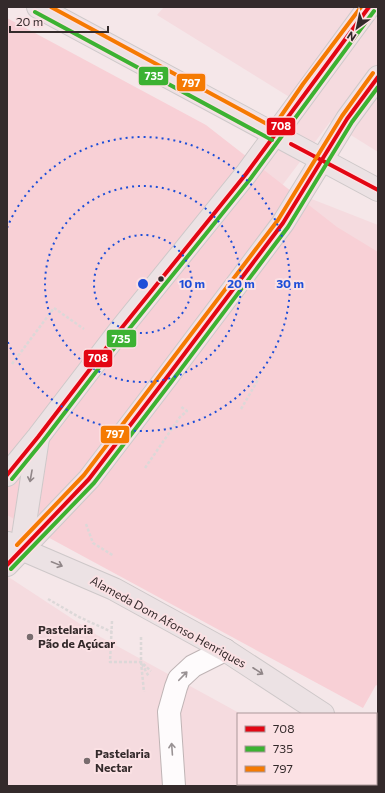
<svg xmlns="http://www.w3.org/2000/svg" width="385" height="793" viewBox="0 0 385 793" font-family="Commissioner,sans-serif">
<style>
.built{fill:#f5dbdf}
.green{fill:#f8d0d6}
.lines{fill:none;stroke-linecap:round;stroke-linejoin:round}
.minor-casing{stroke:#bfb4b5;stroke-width:24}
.major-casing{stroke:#cec8c9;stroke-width:24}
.path{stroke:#dcd8d8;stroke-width:2.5;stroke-dasharray:3 2;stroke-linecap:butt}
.minor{stroke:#fefbfc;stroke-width:22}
.major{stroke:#ece2e4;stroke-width:22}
.bus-1-casing{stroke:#fbe1e4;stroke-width:7}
.bus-2-casing{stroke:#fbe1e4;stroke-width:7}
.bus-3-casing{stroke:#fbe1e4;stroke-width:7}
.bus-1{stroke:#e30613;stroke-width:4}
.bus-2{stroke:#3cb232;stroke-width:4}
.bus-3{stroke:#f57a02;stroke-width:4}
.oneway{stroke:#908688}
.oneway2{stroke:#999294}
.ring{fill:none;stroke:#1d4ed8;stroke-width:2;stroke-dasharray:2 4}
.bus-dot{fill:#342a2b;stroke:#fbe1e4;stroke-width:1.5}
.poi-dot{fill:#786c6e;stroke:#fbe1e4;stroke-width:1.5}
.labels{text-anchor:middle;stroke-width:4;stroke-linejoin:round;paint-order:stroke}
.street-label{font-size:12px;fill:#342a2b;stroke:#fbe1e4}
.poi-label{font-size:12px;font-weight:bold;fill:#342a2b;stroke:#fbe1e4;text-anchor:start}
.centre{fill:#1d4ed8;stroke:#fbe1e4;stroke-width:2}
.ring-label{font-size:12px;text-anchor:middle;font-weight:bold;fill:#1d4ed8;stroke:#fbe1e4;stroke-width:4;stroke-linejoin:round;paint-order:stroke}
.line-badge{stroke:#fbe1e4;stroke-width:1.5}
.badge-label{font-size:11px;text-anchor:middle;font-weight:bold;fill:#fff}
</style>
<rect width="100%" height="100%" fill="#f5e7e9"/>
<g class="built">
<path d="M164,7H378V152L330,122L281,187L378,225V282L7,543V483L299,103L157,15Z"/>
<path d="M7,576L97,635L241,714H238V784H370L373,786H7Z"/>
</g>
<path class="green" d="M7,18L206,125L337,227L378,252V686L376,685L363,708L7,515Z"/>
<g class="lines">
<defs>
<path id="minor" d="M174,786L169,712L176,687L179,679L193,666L225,650"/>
<g id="major">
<path d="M38,7L378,190"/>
<path d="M7,475L38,437L120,330L246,174L369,7"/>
<path d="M8,543L21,549L114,589L225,650L323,714"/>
<path d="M21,549L38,438"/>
<path d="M7,565L89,479L167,377L283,223L347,119L378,77"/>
<path d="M376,743L378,744"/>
</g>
</defs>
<use href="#minor" class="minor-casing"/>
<use href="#major" class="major-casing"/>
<g class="path">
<path d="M12,364L54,308L84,329"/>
<path d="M241,409L259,378"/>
<path d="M145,468L180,417L187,411L180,406"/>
<path d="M86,524L93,543L114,556"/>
<path d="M48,599L79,617L112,632"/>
<path d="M112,621L110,662H141L151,671"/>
<path d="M141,637V662L144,692"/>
<path d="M142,664L149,677"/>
</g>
<use href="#minor" class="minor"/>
<use href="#major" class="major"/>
<defs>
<g id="bus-1">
<path d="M291,144L378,190"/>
<path d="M7,475L38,437L120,330L246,174L369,7"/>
<path d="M7,565L89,479L167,377L283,223L347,119L378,77"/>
</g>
<g id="bus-2">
<path d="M35,12L272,140"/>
<path d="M12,479L43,441L125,334L251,178L374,11"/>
<path d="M11,569L94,483L172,381L288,227L352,122L378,87"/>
</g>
<g id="bus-3">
<path d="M51,7L278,130"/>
<path d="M270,132L303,84L361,7"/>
<path d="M17,545L84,475L278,220L342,116L373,73"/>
</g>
</defs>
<use href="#bus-1" class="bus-1-casing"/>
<use href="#bus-2" class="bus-2-casing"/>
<use href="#bus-3" class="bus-3-casing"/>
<use href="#bus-1" class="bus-1"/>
<use href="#bus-2" class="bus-2"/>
<use href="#bus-3" class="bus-3"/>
</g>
<defs><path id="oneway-shaft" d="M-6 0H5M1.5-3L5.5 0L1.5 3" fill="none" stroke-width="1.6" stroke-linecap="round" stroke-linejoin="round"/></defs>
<g class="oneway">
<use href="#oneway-shaft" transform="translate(31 476) rotate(100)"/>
<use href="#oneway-shaft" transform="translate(57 564) rotate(22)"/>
<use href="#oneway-shaft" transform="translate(258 671) rotate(33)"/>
</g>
<g class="oneway2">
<use href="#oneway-shaft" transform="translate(183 676) rotate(-46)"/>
<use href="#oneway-shaft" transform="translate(172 749) rotate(-94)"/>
</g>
<g class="ring">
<circle cx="143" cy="284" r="49"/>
<circle cx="143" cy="284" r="98"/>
<path d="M7 228A147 147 0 1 1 7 340"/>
</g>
<circle class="bus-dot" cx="161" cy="279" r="3.5"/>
<g class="poi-dot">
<circle cx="30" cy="637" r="4"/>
<circle cx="87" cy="761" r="4"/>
</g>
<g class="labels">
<g class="street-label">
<text transform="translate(168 622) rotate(29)" y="4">Alameda Dom Afonso Henriques</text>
</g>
<g class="poi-label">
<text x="38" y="634">Pastelaria<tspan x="38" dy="14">Pão de Açúcar</tspan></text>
<text x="95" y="758">Pastelaria<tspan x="95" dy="14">Nectar</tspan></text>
</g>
</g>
<circle cx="143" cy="284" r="6" class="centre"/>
<g class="ring-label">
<text x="192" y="288">10 m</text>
<text x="241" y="288">20 m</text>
<text x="290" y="288">30 m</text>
</g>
<g class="line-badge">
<rect x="138" y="66" width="31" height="20" rx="4" fill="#3cb232"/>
<rect x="176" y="73" width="30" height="19" rx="4" fill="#f57a02"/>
<rect x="266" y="117" width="30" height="19" rx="4" fill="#e30613"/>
<rect x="106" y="329" width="31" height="19" rx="4" fill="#3cb232"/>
<rect x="83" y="349" width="30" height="19" rx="4" fill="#e30613"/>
<rect x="100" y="425" width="30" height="19" rx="4" fill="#f57a02"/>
</g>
<g class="badge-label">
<text x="154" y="80">735</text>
<text x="191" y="87">797</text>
<text x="281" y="130">708</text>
<text x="121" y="343">735</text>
<text x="98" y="362">708</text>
<text x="115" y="438">797</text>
</g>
<rect width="385" height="793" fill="none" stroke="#342a2b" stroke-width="16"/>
<rect x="237" y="713" width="140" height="72" fill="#fbe1e4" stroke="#ab989a"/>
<rect x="245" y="726" width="20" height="6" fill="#e30613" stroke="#ab989a"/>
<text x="273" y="733" font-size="12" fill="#342a2b">708</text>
<rect x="245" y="746" width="20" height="6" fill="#3cb232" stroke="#ab989a"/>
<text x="273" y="753" font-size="12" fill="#342a2b">735</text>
<rect x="245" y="766" width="20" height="6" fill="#f57a02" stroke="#ab989a"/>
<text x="273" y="773" font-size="12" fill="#342a2b">797</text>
<g transform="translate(357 28) rotate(213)" stroke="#fbe1e4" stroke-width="3" paint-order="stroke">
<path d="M0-3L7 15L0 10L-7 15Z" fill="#342a2b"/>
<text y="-6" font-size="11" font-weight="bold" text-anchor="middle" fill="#342a2b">N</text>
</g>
<path d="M10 26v6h98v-6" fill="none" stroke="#342a2b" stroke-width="2"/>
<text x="16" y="26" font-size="12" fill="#342a2b" stroke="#fbe1e4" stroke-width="3" paint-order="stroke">20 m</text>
</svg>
